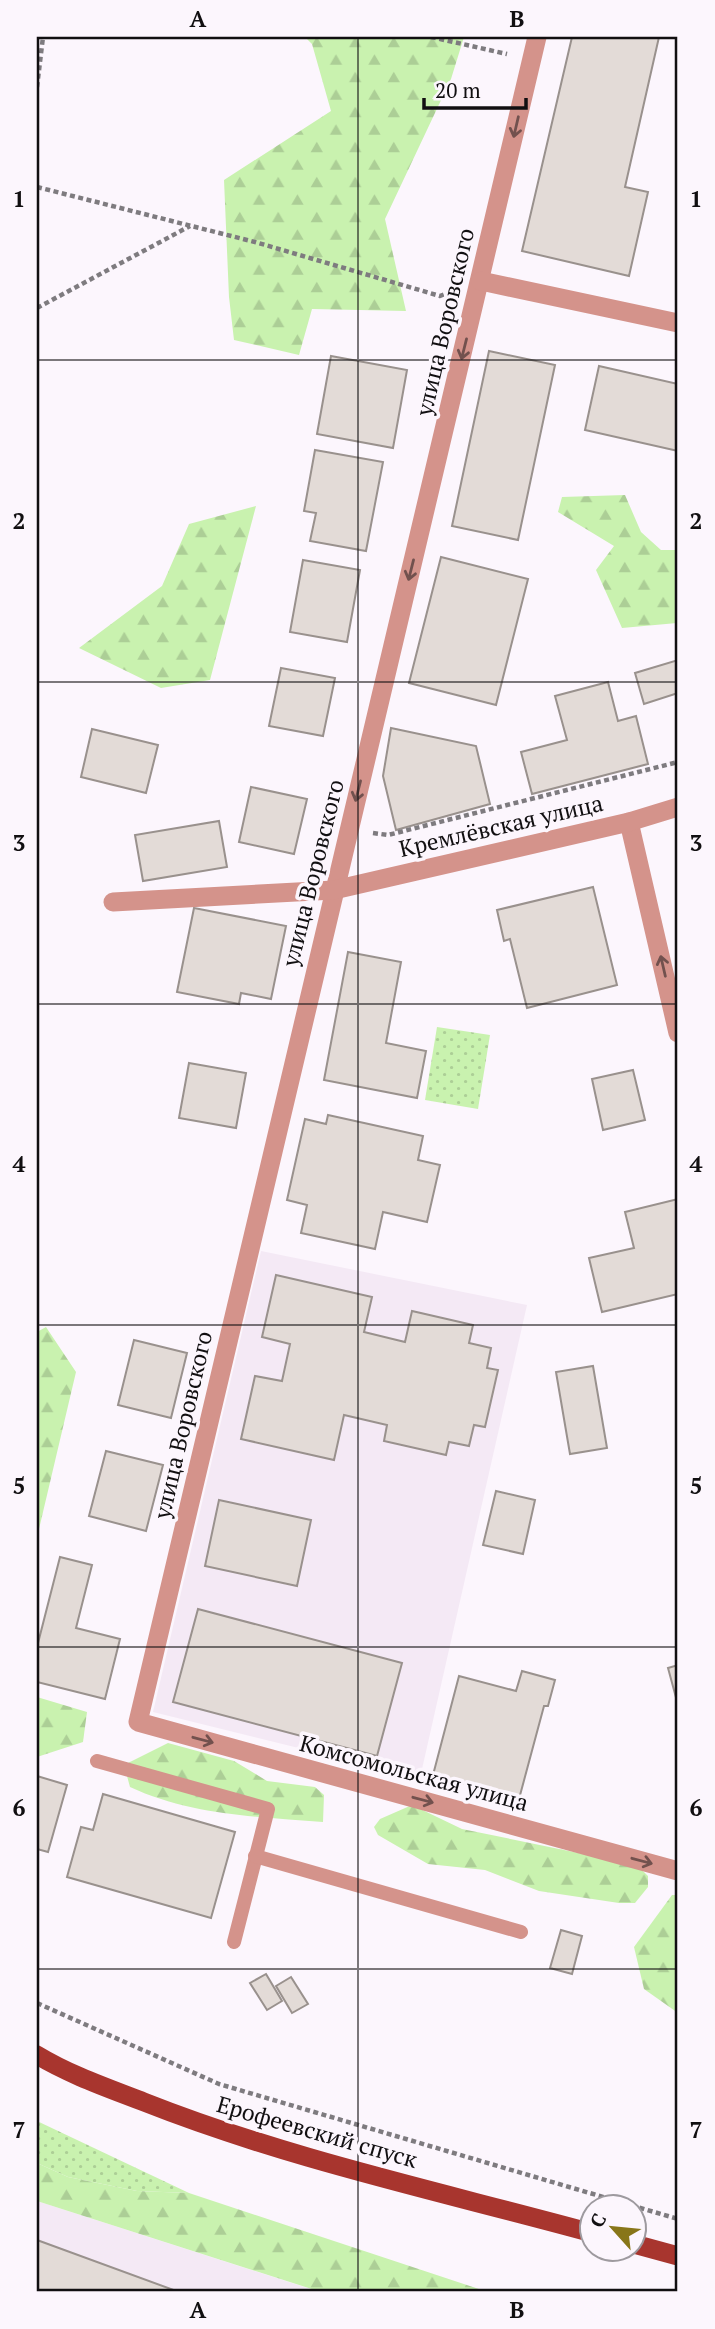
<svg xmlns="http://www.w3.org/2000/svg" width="715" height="2329" viewBox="0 0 715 2329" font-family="'PT Serif',serif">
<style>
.built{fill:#f4e9f5}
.green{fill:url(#green-dots)}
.forest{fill:url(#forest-firs)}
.building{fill:#e3dbd7;stroke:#99918d;stroke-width:2}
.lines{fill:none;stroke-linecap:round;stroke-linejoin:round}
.path{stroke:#7e7b7f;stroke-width:4.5;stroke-dasharray:5 3.5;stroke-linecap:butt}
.service{stroke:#d4938b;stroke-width:14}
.minor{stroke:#d4938b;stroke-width:19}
.primary{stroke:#a8352e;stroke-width:19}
.oneway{stroke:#72514e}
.grid{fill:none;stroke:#110f11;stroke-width:2;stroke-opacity:0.55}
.labels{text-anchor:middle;stroke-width:7;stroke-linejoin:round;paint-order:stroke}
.street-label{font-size:23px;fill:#110f11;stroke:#fcf6fd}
.neatline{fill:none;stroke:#110f11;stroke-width:2.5}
.grid-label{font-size:23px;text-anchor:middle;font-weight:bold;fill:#110f11}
</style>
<defs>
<pattern id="green-dots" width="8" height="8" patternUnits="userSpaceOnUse" patternTransform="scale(1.75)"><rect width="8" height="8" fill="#c9f2af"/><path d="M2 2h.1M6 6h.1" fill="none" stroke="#acce96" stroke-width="1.8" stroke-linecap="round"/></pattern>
<pattern id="forest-firs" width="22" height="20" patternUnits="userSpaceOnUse" patternTransform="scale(1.75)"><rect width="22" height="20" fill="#c9f2af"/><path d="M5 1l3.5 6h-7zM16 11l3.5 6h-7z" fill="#acce96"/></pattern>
</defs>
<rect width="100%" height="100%" fill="#fcf6fd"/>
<g class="built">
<path d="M261,1251L527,1305L420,1778L153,1712Z"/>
<path d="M37,2201L320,2292H37Z"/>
</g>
<g class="green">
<path d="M437,1027L490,1035L478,1109L425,1100Z"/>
<path d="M37,2121L189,2193L137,2191L68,2177L37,2163Z"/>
</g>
<g class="forest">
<path d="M305,37H464L451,79L385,219L406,311L312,309L299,355L234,340L229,297L224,180L331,111L312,44Z"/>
<path d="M625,495L641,532L661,550H678L677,623L622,628L596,570L614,546L558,512L562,497Z"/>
<path d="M256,506L210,680L161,688L79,648L162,586L189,524Z"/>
<path d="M46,1327L76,1372L39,1529L37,1547V1332Z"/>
<path d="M37,1697L87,1712L83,1742L37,1757Z"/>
<path d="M168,1743L234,1761L267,1781L315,1787L324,1795L323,1822C258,1817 190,1815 130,1787L124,1765Z"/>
<path d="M412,1805L462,1829L637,1865L648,1876V1887L635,1903H619L539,1891L485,1870L428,1864L378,1835L374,1827L380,1819Z"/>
<path d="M672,1895H678V2013L644,1989L634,1947Z"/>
<path d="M37,2163L68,2177L137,2191L189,2193L488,2292H321L37,2201Z"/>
</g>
<g class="building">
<path d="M572,37H659L625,187L648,192L629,276L522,251Z"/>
<path d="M489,351L555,365L518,540L452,526Z"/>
<path d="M331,356L407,370L393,448L317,434Z"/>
<path d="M599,366L678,384V451L585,430Z"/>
<path d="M315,450L383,462L366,551L310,541L316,513L304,511Z"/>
<path d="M441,557L528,579L496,705L409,683Z"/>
<path d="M303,560L360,570L347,642L290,632Z"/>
<path d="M678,660V693L644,704L635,673Z"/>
<path d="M281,668L335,678L323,736L269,726Z"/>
<path d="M608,682L618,721L636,716L648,764L532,794L521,752L567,740L555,696Z"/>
<path d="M391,728L476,746L490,804L396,830L383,776Z"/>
<path d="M92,729L158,745L146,793L81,777Z"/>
<path d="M251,787L307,799L294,854L239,842Z"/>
<path d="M219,821L227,867L143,881L135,835Z"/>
<path d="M593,887L617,985L527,1008L510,939L504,941L497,910Z"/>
<path d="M194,908L286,926L271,999L241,993L239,1004L177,992Z"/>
<path d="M348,952L401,962L386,1043L426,1051L417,1098L324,1080Z"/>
<path d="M189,1063L246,1073L236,1128L179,1118Z"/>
<path d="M633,1070L645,1120L603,1130L592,1079Z"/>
<path d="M328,1115L423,1136L418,1160L440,1165L427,1222L383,1212L375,1249L301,1233L307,1205L287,1200L305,1119L326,1124Z"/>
<path d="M678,1199V1294L602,1312L589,1258L634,1248L625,1212Z"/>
<path d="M276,1275L372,1297L364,1332L405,1342L412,1311L473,1325L469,1343L491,1348L487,1368L498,1370L485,1427L474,1425L469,1446L449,1442L446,1455L384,1441L387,1425L344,1415L334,1460L241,1439L255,1376L282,1381L290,1344L262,1337Z"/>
<path d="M134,1340L187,1353L171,1418L118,1405Z"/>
<path d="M593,1366L607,1448L570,1454L556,1372Z"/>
<path d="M106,1451L163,1465L146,1531L89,1516Z"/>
<path d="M496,1491L535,1500L523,1554L483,1545Z"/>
<path d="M219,1500L311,1520L297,1586L205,1566Z"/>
<path d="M60,1557L92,1565L76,1628L120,1639L105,1699L37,1682V1647Z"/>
<path d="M198,1609L402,1663L377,1756L173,1702Z"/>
<path d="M678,1665V1705L668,1668Z"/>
<path d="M522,1671L555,1680L548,1706H544L519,1799L433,1775L459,1676L516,1691Z"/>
<path d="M37,1776L67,1785L48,1852L37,1849Z"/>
<path d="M103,1794L235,1832L211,1918L67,1877L81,1827L93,1830Z"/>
<path d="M561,1930L582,1936L572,1974L550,1968Z"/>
<path d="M266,1974L282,2001L267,2010L250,1983Z"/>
<path d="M291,1977L308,2004L292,2013L276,1986Z"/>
<path d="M37,2240L179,2292H37Z"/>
</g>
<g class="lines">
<g class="path">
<path d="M431,37L507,54"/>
<path d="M37,87L43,37"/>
<path d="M37,187L255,242L440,296L450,292"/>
<path d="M37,308L190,226"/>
<path d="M373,833L388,835L678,762"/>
<path d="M37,2003L219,2084L678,2219"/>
</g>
<g class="service">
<path d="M97,1761L268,1809L234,1942"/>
<path d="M255,1856L521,1932"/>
</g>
<g class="minor">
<path d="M537,37L138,1722L678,1871"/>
<path d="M481,281L678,323"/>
<path d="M629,822L678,1033"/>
<path d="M113,902L334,890L629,822L678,807"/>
</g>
<g class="primary">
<path d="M37,2055C70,2075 108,2088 144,2102C288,2159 442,2192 592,2233"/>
<path d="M634,2244L678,2256"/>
</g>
</g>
<defs><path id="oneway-shaft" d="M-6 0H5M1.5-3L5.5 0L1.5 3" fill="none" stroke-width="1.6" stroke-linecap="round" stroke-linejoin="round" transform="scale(1.75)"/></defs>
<g class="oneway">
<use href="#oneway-shaft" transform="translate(516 127) rotate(103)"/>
<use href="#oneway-shaft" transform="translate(464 349) rotate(104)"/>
<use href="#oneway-shaft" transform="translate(411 570) rotate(104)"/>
<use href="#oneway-shaft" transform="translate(358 791) rotate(104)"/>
<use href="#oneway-shaft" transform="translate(663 966) rotate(-103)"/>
<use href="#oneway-shaft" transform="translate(203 1740) rotate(15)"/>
<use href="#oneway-shaft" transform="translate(423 1800) rotate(15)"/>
<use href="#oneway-shaft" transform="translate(642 1861) rotate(15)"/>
</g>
<path class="grid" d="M358,37V2292M37,360H678M37,682H678M37,1004H678M37,1325H678M37,1647H678M37,1969H678"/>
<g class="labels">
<g class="street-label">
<text transform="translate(445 322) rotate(-77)" y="8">улица Воровского</text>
<text transform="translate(501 826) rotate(-13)" y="8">Кремлёвская улица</text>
<text transform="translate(313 873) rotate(-76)" y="8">улица Воровского</text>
<text transform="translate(183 1425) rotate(-77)" y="8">улица Воровского</text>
<text transform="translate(414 1773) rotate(15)" y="8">Комсомольская улица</text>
<text transform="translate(317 2132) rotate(16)" y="8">Ерофеевский спуск</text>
</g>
</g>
<rect width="715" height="2329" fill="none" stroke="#fcf6fd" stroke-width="77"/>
<g transform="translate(613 2228) rotate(297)"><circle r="33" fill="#fcf6fd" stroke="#9e9a9f" stroke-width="2"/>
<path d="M0-5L12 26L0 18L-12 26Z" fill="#887619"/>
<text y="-10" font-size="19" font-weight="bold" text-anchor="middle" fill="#110f11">С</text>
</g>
<path d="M424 98v10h102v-10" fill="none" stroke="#110f11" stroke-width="3.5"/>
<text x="435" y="98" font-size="21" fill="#110f11" stroke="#fcf6fd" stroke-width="5" paint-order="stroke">20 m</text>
<rect x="38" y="38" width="638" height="2252" class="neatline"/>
<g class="grid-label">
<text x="198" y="27">A</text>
<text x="517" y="27">B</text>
<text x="19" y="207">1</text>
<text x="696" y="207">1</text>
<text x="19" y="529">2</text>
<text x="696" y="529">2</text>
<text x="19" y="851">3</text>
<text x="696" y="851">3</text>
<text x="19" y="1172">4</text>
<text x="696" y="1172">4</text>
<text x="19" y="1494">5</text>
<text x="696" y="1494">5</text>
<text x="19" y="1816">6</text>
<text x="696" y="1816">6</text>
<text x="19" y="2138">7</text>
<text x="696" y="2138">7</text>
<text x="198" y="2318">A</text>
<text x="517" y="2318">B</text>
</g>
</svg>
